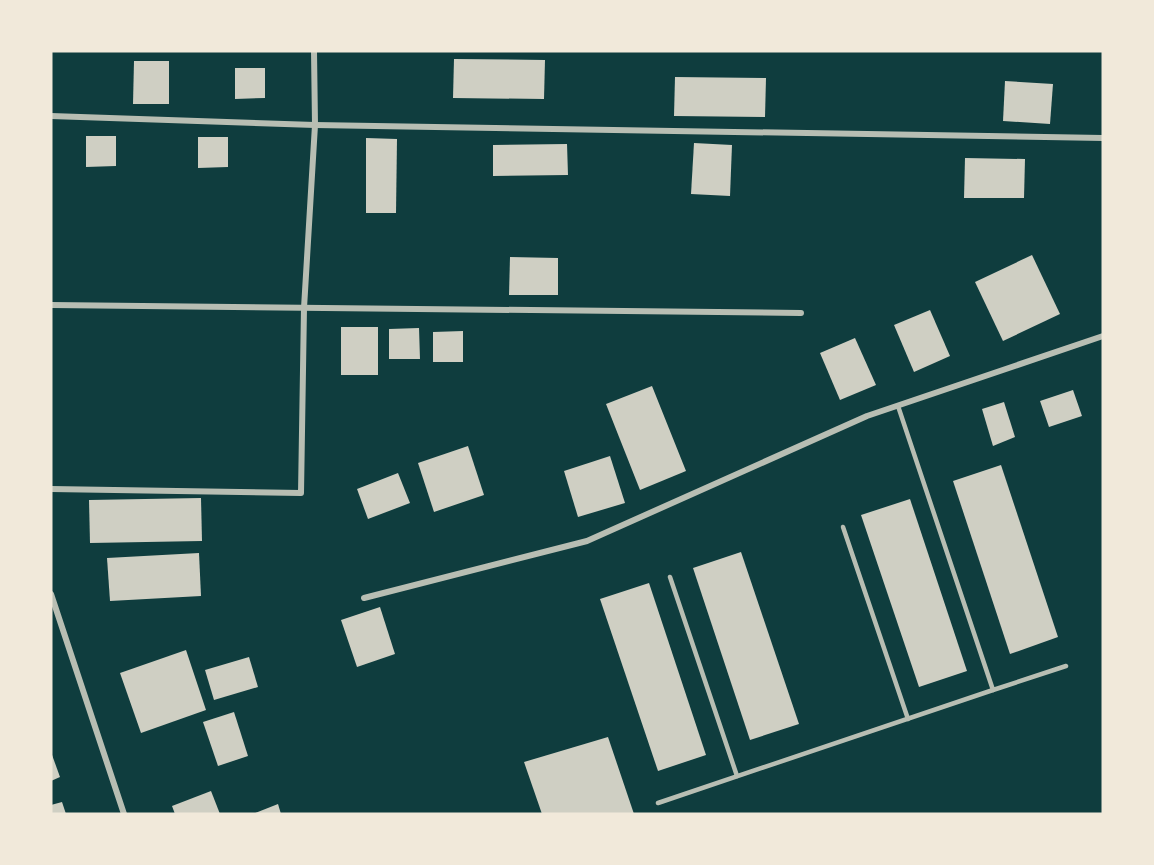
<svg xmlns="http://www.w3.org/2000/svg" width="1154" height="865" viewBox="0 0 1154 865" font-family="Roboto,sans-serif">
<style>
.building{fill:#cfcfc3}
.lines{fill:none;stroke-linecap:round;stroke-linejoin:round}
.service{stroke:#b8beb3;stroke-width:4.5}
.minor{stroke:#b8beb3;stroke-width:6}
</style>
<rect width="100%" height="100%" fill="#0f3d3e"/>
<g class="building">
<path d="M454,59L545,60L544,99L453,98Z"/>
<path d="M134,61H169V104H133Z"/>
<path d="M235,68H265V98L235,99Z"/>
<path d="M675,77L766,78L765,117L674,116Z"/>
<path d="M1005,81L1053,84L1050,124L1003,121Z"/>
<path d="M86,136H116V166L86,167Z"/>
<path d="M198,137H228V167L198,168Z"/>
<path d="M366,138L397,139L396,213H366Z"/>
<path d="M694,143L732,145L730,196L691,194Z"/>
<path d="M567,144L568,175L493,176V145Z"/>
<path d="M965,158L1025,159L1024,198H964Z"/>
<path d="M1032,255L1060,314L1003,341L975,282Z"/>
<path d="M510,257L558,258V295H509Z"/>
<path d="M930,310L950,356L914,372L894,325Z"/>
<rect x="341" y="327" width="37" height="48"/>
<path d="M419,328L420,359H389V329Z"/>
<path d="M463,331V362H433V332Z"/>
<path d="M855,338L876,385L840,400L820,353Z"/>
<path d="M652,386L686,471L640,490L606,404Z"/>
<path d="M1073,390L1082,416L1049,427L1040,401Z"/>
<path d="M1004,402L1015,437L993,446L982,409Z"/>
<path d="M468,446L484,495L434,512L418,463Z"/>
<path d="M610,456L625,503L578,517L564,471Z"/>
<path d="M1001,465L1058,637L1010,654L953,481Z"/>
<path d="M398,473L410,503L368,519L357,489Z"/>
<path d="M201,498L202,541L90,543L89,500Z"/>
<path d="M910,499L967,671L919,687L861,515Z"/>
<path d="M741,552L799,724L750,740L693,568Z"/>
<path d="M199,553L201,596L110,601L107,558Z"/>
<path d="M649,583L706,755L658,771L600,599Z"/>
<path d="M380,607L395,654L357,667L341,620Z"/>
<path d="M186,650L206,710L141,733L120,673Z"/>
<path d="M249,657L258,687L214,700L205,670Z"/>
<path d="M234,712L248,756L218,766L203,722Z"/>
<path d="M608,737L634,814H542L524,762Z"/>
<path d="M51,752L60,777L51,781Z"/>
<path d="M211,791L220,814H175L172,806Z"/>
<path d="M62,802L66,814H51V805Z"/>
<path d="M278,804L281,814H253Z"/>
</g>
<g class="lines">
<g class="service">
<path d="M898,406L993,690L1066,666"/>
<path d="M843,527L908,719"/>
<path d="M670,577L737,776"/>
<path d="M658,803L993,690"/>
</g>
<g class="minor">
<path d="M51,116L315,125L1103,138"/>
<path d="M51,305L801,313"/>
<path d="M51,489L301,493L304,308L315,125L314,51"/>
<path d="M51,594L124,814"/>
<path d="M364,598L587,541L867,416L1103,336"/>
</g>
</g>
<rect width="1154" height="865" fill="none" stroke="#f1e9da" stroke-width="105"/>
</svg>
